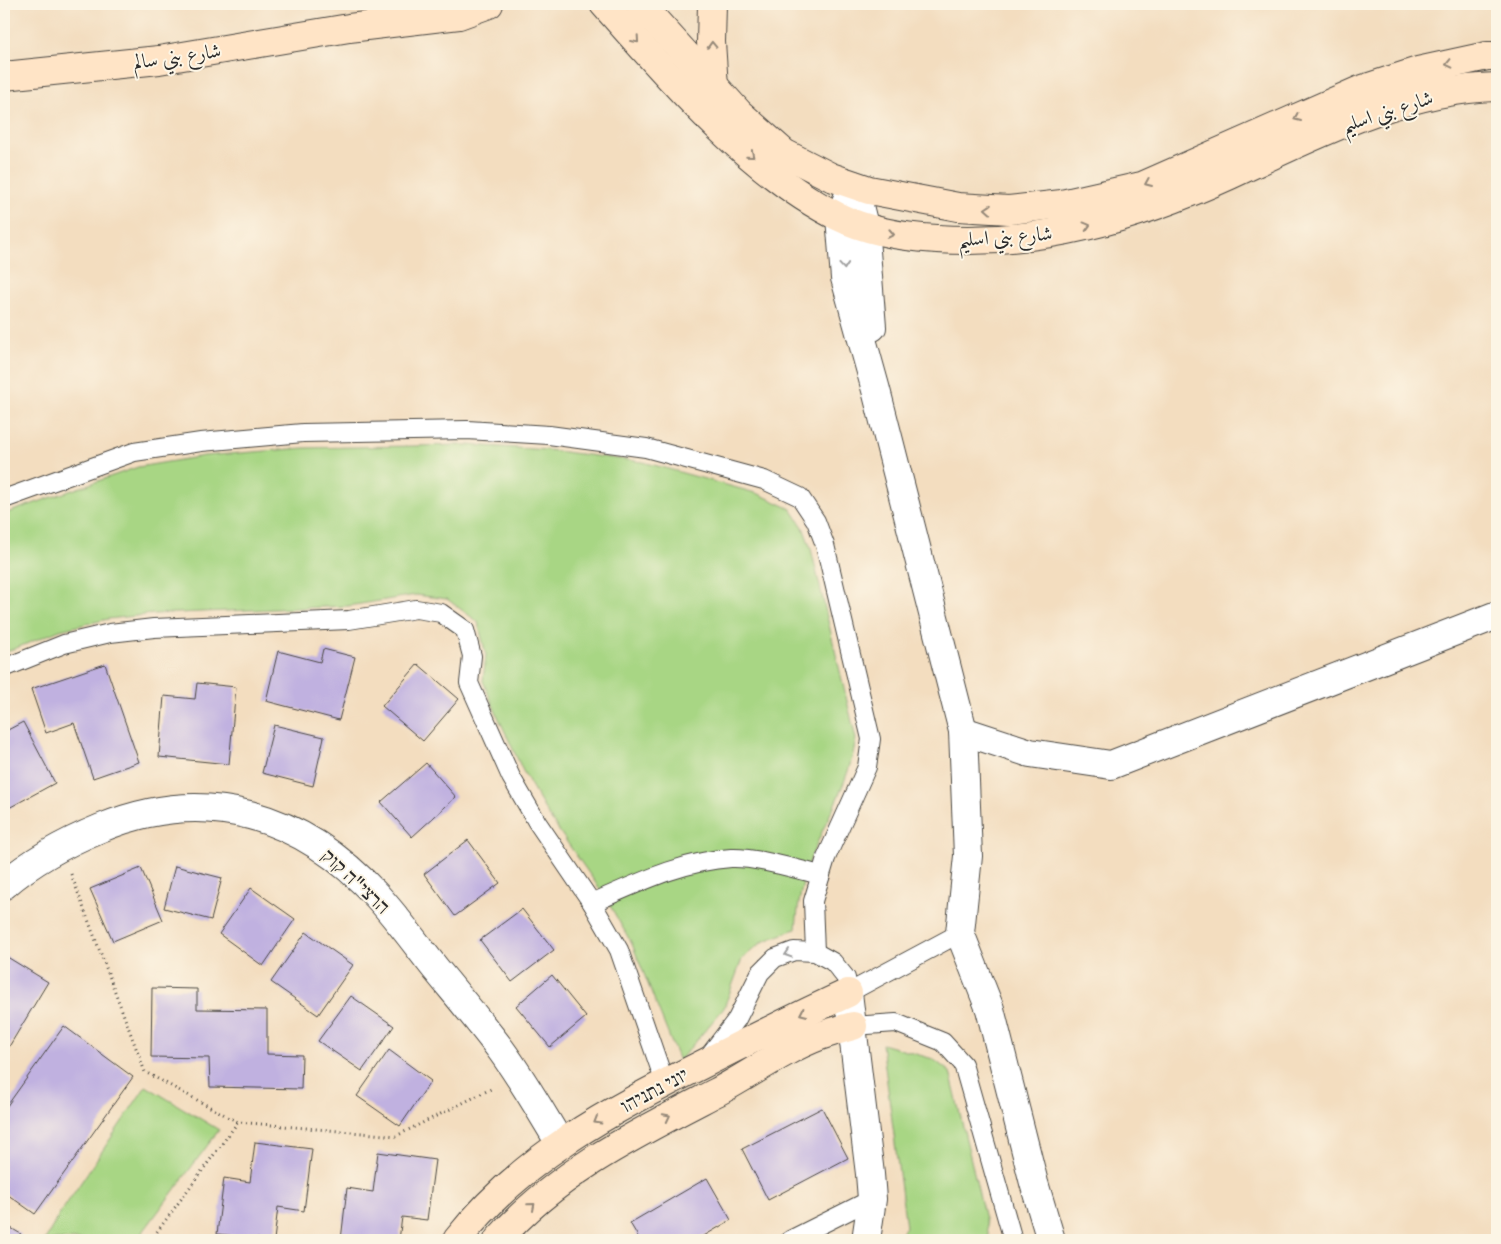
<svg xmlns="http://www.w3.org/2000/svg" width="1501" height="1244" viewBox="0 0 1501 1244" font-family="'Gentium Book Plus',Amiri,'Frank Ruhl Libre',serif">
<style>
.green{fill:#a8d684;stroke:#6a8058}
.building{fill:#c0b1e0}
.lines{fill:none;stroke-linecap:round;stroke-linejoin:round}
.lane-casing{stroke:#494641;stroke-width:20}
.street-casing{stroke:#494641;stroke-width:30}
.secondary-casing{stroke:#494641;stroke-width:30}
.path{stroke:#494641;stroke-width:3;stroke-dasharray:1 4;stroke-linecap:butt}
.lane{stroke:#fff;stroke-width:18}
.street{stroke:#fff;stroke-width:28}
.secondary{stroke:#ffe4c6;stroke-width:28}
.oneway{stroke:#958878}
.oneway2{stroke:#a0a0a0}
.labels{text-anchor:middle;stroke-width:4;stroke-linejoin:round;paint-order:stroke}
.street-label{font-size:20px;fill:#2b2b2b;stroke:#fcf5e5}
</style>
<rect width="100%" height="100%" fill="#fcf5e5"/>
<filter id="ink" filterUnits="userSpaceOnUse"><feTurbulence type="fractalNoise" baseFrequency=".02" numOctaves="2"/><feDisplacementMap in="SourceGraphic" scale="10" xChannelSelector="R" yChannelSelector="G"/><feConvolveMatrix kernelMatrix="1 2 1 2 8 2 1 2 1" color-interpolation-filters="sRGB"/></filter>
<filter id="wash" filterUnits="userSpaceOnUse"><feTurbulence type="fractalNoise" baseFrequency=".0096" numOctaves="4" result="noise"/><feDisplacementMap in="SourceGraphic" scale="20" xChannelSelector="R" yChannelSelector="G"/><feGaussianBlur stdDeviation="1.12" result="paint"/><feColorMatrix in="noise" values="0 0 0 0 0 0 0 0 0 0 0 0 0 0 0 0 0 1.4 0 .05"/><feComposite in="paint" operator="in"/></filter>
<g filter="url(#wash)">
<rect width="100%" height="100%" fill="#f3ddbf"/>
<g class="green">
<path d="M467,445L548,450L643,462L759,494L791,509L803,527L811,549L856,739C850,779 829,814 814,850C803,876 798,901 796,929L762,942L742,959L724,1008L679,1061L632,944L604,895L548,815L523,771L495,710L483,681L486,655L478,622L447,599L416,595L348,606L153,614L108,619L60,630L4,653V514L138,467L204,456L304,448Z"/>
<path d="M882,1044L933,1059L950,1072L990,1240H895L906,1227Z"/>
<path d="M146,1086L219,1130L137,1240H45L59,1215Z"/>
</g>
<g id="blocks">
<g class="building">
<path d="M323,649L355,657L339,720L266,701L278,651L320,662Z"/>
<path d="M105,664L139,762L93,778L74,723L46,733L31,689Z"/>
<path d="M418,664L459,699L423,741L382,706Z"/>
<path d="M197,683L236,687L229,764L159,757L164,696L195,699Z"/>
<path d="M23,722L55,783L7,809L4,803V732Z"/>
<path d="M274,725L324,737L313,786L262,773Z"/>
<path d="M426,763L456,797L412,837L381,802Z"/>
<path d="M468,840L500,883L455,916L424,874Z"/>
<path d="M175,866L222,878L211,920L164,908Z"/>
<path d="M141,868L163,920L113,941L90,889Z"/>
<path d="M251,888L295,919L263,966L219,934Z"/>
<path d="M522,909L554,950L512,982L480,940Z"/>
<path d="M306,932L353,965L318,1015L271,982Z"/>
<path d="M4,955L48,982L4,1055Z"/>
<path d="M552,975L586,1017L550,1047L516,1006Z"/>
<path d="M152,988L197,989V1009L267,1010V1054L302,1055L301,1089L210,1087L209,1058L151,1057Z"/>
<path d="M351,996L394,1026L362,1071L318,1041Z"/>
<path d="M64,1026L133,1077L35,1214L4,1192V1110Z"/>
<path d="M389,1050L431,1081L400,1126L357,1096Z"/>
<path d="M822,1108L848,1158L768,1200L742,1149Z"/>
<path d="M255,1142L312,1149L304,1211L278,1207L274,1240L217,1234L224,1178L250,1182Z"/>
<path d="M378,1152L435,1160L427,1220L402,1217L399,1240H341L347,1188L373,1192Z"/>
<path d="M707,1178L731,1220L697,1240H640L630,1223Z"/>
<path d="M4,1224L21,1234L18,1240H4Z"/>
</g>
</g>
</g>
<g filter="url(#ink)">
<use href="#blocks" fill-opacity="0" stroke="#494641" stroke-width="1"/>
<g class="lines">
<defs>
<g id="lane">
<path d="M4,499L134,452L201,442L303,433L467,430L549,435L646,448L764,480L800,497L816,521L825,545L871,739L867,767L826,858L813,901L815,952"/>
<path d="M4,668L64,644L110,633L154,628L349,620L416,609L441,613L465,630L472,656L469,683L511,777L537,822L592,903L619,950L665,1083"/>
<path d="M592,903C636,884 682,861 731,858C757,857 795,869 821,875"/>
<path d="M853,1026L896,1023L943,1042L963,1064L1013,1240"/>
<path d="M708,1057L737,1019L760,973L775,958L794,951L815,952L833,962L846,978L848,993L960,933"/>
<path d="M790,1240L872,1199"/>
</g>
<g id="street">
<path d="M853,185L840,217L845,278L876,390L963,731L968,856L960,933L990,1009L1034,1183L1051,1240"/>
<path d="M859,206L864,226L872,327"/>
<path d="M963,731L1030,753L1111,765L1497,615"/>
<path d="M4,885C32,861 67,842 101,828C206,784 303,815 378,897C398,919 416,944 435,968C457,995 480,1022 501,1050C523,1080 541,1112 560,1143"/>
<path d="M848,993L870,1174L872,1199L866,1240"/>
</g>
<g id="secondary">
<path d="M604,4C667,76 752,175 839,217C869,232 904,237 937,239C1041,246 1136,218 1230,175C1314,136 1403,89 1497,87"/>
<path d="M640,4L739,113L784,153L831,177L869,190L958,207L1009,210L1062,204L1142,186L1360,90L1418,71L1487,56H1497"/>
<path d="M712,4L711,42L714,87"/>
<path d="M4,76L159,60L349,28L459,15L489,4"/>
<path d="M457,1240C522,1157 608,1112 701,1065C750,1040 798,1016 848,993"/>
<path d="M498,1240C557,1172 638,1133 717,1092C751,1074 783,1050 820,1036C831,1032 842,1029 853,1026"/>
</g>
</defs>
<use href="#lane" class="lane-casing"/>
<use href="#street" class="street-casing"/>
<use href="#secondary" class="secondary-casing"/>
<g class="path">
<path d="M71,874L145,1072L238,1122L396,1136L493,1088"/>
<path d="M151,1240L238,1122"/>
</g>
<use href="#lane" class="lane"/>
<use href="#street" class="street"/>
<use href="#secondary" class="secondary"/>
</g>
<defs><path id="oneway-chevron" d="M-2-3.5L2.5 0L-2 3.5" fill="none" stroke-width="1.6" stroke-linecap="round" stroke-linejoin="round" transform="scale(1.25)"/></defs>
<g class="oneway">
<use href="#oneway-chevron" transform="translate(636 40) rotate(49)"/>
<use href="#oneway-chevron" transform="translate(712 45) rotate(-92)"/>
<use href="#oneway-chevron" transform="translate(1449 64) rotate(167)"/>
<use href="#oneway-chevron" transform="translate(1297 118) rotate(156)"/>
<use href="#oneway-chevron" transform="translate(751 155) rotate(40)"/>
<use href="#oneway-chevron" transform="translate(1148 183) rotate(157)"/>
<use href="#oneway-chevron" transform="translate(988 209) rotate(-176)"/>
<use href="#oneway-chevron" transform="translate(1087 226) rotate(-15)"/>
<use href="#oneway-chevron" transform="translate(891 234) rotate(11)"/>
<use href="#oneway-chevron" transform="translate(803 1013) rotate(155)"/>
<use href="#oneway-chevron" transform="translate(667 1117) rotate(-27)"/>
<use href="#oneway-chevron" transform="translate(597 1121) rotate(150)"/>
<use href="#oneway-chevron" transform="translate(532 1206) rotate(-41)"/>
</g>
<g class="oneway2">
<use href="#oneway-chevron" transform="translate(844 266) rotate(85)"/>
<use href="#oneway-chevron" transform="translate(788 954) rotate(162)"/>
</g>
</g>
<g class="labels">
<g class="street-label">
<text transform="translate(177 56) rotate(-8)" y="7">شارع بني سالم</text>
<text transform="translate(1387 111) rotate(-18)" y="7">شارع بني اسليم</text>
<text transform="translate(1005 236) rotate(-4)" y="7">شارع بني اسليم</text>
<text transform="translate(356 881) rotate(43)" y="7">הרצי"ה קוק</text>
<text transform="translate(654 1090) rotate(-28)" y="7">יוני נתניהו</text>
</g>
</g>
<rect width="1501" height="1244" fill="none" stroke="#fcf5e5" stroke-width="20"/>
</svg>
